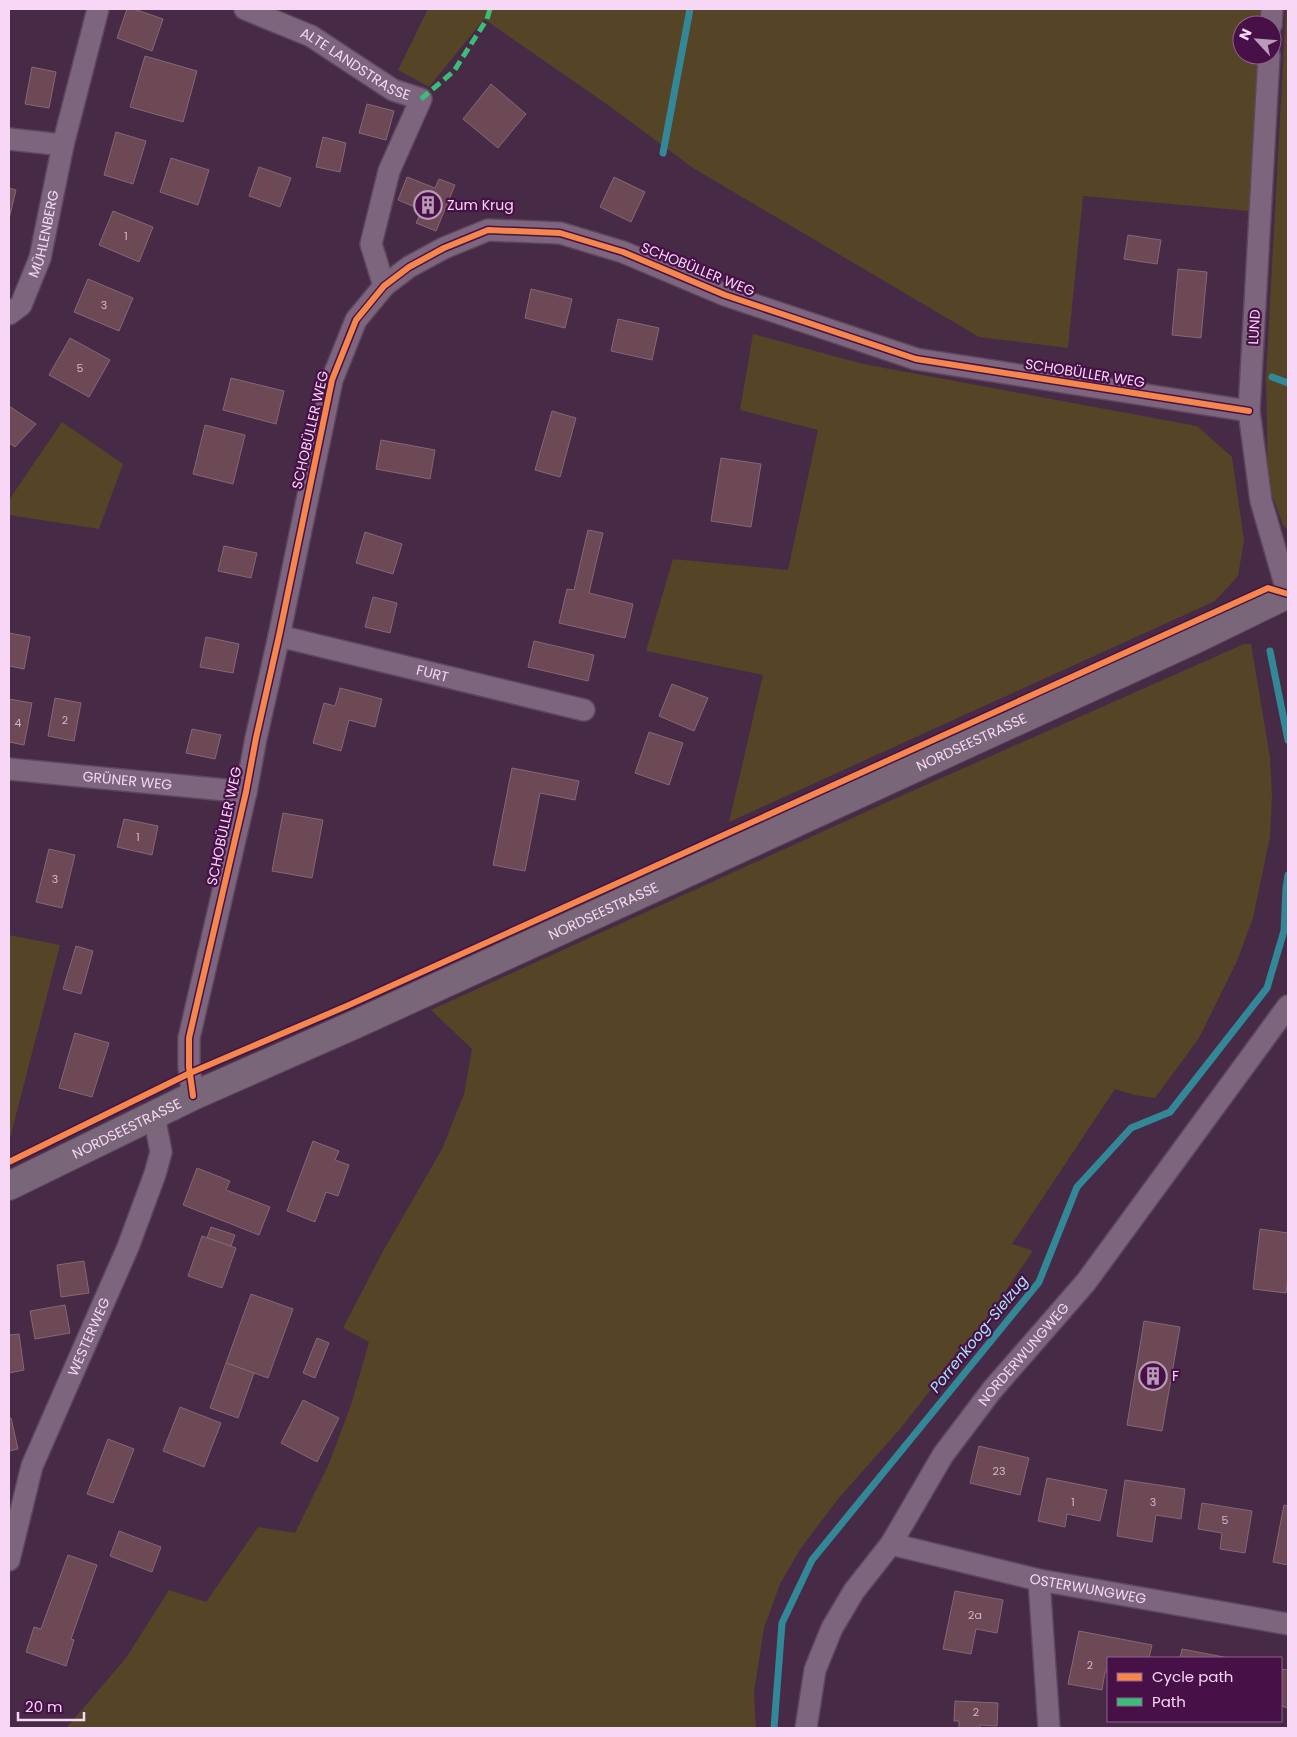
<svg xmlns="http://www.w3.org/2000/svg" width="1297" height="1737" viewBox="0 0 1297 1737" font-family="Poppins,sans-serif">
<style>
.green{fill:#564427}
.lines{fill:none;stroke-linecap:round;stroke-linejoin:round}
.stream{stroke:#328896;stroke-width:7}
.building{fill:#6c4954;stroke:#856873}
.street-casing{stroke:#5f465f;stroke-width:24}
.secondary-casing{stroke:#5f465f;stroke-width:30}
.street{stroke:#7d667d;stroke-width:21}
.secondary{stroke:#796779;stroke-width:28}
.quiet{stroke:#3abd76;stroke-width:5;stroke-dasharray:10 5;stroke-linecap:butt}
.cycleway-casing{stroke:#471148;stroke-width:9}
.cycleway{stroke:#f5874c;stroke-width:6}
.labels{text-anchor:middle;stroke-width:4.5;stroke-linejoin:round;paint-order:stroke}
.number-label{font-size:11px;fill:#d4b3ce}
.street-label{font-size:14px;fill:#f7d6f6;stroke:#471148}
.poi-label{font-size:14px;fill:#f7d6f6;stroke:#471148;text-anchor:start}
.water-label{font-size:15px;font-style:italic;fill:#a3e9f4;stroke:#471148}
</style>
<rect width="100%" height="100%" fill="#462a46"/>
<g class="green">
<path d="M428,9H1261L1260,25H1242V55H1258L1249,211L1083,196L1068,348L979,337L693,168L608,105L484,19L429,87L398,70Z"/>
<path d="M1286,9H1288V530L1283,525L1268,483L1266,377Z"/>
<path d="M753,334L863,364L1197,426L1232,457L1244,540L1238,576L1215,601L729,822L763,675L646,651L673,559L788,570L818,430L740,410Z"/>
<path d="M62,422L123,464L99,529L9,515V500Z"/>
<path d="M1244,644H1251L1270,757L1272,796L1270,837L1253,918L1237,961L1199,1038L1155,1098L1134,1095L1115,1089L1012,1244L1033,1251L981,1326L900,1429L838,1499L801,1548L780,1584L764,1628L754,1692L756,1728H45L67,1727L126,1658L169,1590L206,1602L258,1527L295,1533L328,1466L351,1405L369,1342L343,1328L382,1253L442,1149L464,1094L472,1049L431,1010L894,799Z"/>
<path d="M9,935L60,945L9,1142Z"/>
</g>
<g class="lines">
<g class="stream">
<path d="M663,153L690,9"/>
<path d="M1272,377L1288,383"/>
<path d="M1270,651L1288,740"/>
<path d="M774,1728L782,1623L812,1560L1039,1282L1077,1187L1131,1128L1170,1112L1267,988L1284,931L1286,888L1288,875"/>
</g>
</g>
<g class="building">
<path d="M127,9H134L163,19L152,51L117,38Z"/>
<path d="M145,56L197,71L183,122L130,107Z"/>
<path d="M32,67L56,72L49,108L25,104Z"/>
<path d="M491,84L526,114L498,148L463,119Z"/>
<path d="M367,104L394,111L386,140L359,133Z"/>
<path d="M116,132L146,141L133,184L104,175Z"/>
<path d="M323,137L346,143L340,172L316,167Z"/>
<path d="M171,158L209,170L198,205L160,192Z"/>
<path d="M259,167L291,178L280,207L249,196Z"/>
<path d="M407,177L435,188L439,179L455,185L436,231L416,223L422,210L398,200Z"/>
<path d="M614,177L645,192L631,222L600,207Z"/>
<path d="M9,188L16,190L9,219Z"/>
<path d="M113,211L153,227L139,262L99,245Z"/>
<path d="M1128,235L1161,240L1157,264L1124,259Z"/>
<path d="M1178,269L1207,272L1201,338L1172,335Z"/>
<path d="M88,279L133,298L119,331L74,312Z"/>
<path d="M531,289L572,299L565,328L525,318Z"/>
<path d="M618,319L659,328L652,360L611,351Z"/>
<path d="M70,338L110,360L89,397L49,375Z"/>
<path d="M231,378L284,391L276,424L223,410Z"/>
<path d="M9,406L36,424L15,447L9,443Z"/>
<path d="M552,411L576,418L560,477L535,470Z"/>
<path d="M205,425L245,435L233,484L193,474Z"/>
<path d="M381,440L435,450L430,479L376,469Z"/>
<path d="M721,458L761,464L751,527L711,521Z"/>
<path d="M588,530L603,533L589,593L633,604L625,638L559,623L567,589L574,590Z"/>
<path d="M365,532L402,544L393,574L356,563Z"/>
<path d="M224,546L257,553L251,578L218,571Z"/>
<path d="M373,597L397,603L390,633L365,627Z"/>
<path d="M9,633L30,637L24,669L9,666Z"/>
<path d="M206,637L239,644L233,673L200,667Z"/>
<path d="M534,641L594,655L588,681L528,667Z"/>
<path d="M672,684L708,698L694,731L659,716Z"/>
<path d="M340,688L382,699L375,727L349,720L341,751L313,743L324,703L335,706Z"/>
<path d="M55,698L81,703L74,741L48,736Z"/>
<path d="M9,699L32,703L24,745L9,742Z"/>
<path d="M192,729L221,735L215,759L186,753Z"/>
<path d="M649,732L683,743L669,785L635,773Z"/>
<path d="M512,768L579,781L575,800L540,793L525,871L493,865Z"/>
<path d="M283,813L323,820L312,878L272,871Z"/>
<path d="M124,819L158,826L152,855L117,847Z"/>
<path d="M49,849L75,855L62,908L36,902Z"/>
<path d="M76,946L93,951L81,994L63,989Z"/>
<path d="M75,1033L109,1043L92,1097L59,1088Z"/>
<path d="M313,1141L339,1151L335,1160L349,1165L338,1196L326,1192L315,1222L287,1211Z"/>
<path d="M197,1168L230,1181L226,1190L270,1207L259,1235L183,1205Z"/>
<path d="M211,1227L235,1235L231,1246L207,1238Z"/>
<path d="M1260,1229L1288,1233V1278L1286,1293L1253,1289Z"/>
<path d="M202,1236L236,1248L222,1288L188,1276Z"/>
<path d="M84,1261L89,1293L61,1297L57,1265Z"/>
<path d="M251,1294L293,1309L268,1378L226,1363Z"/>
<path d="M65,1305L70,1333L35,1339L30,1311Z"/>
<path d="M1144,1321L1180,1327L1162,1431L1127,1425Z"/>
<path d="M19,1334L24,1370L9,1373V1335Z"/>
<path d="M317,1338L329,1343L315,1378L303,1373Z"/>
<path d="M226,1363L254,1373L238,1418L210,1408Z"/>
<path d="M303,1400L339,1418L317,1462L281,1443Z"/>
<path d="M180,1407L221,1423L204,1467L163,1451Z"/>
<path d="M9,1418H11L18,1449L9,1451Z"/>
<path d="M108,1439L134,1449L113,1503L87,1494Z"/>
<path d="M979,1446L1029,1458L1020,1495L970,1483Z"/>
<path d="M1047,1478L1107,1490L1100,1521L1067,1514L1065,1527L1038,1521Z"/>
<path d="M1125,1480L1185,1489L1181,1519L1156,1515L1152,1542L1117,1536Z"/>
<path d="M1202,1503L1252,1511L1245,1553L1220,1549L1222,1533L1198,1529Z"/>
<path d="M1284,1505L1288,1506V1565L1273,1562Z"/>
<path d="M119,1531L161,1547L152,1572L110,1556Z"/>
<path d="M68,1555L97,1565L71,1639L74,1640L66,1666L26,1652L34,1627L41,1629Z"/>
<path d="M955,1591L1003,1600L997,1633L976,1629L971,1654L943,1649Z"/>
<path d="M1079,1631L1152,1645L1149,1658H1108V1672H1105L1102,1690L1068,1684Z"/>
<path d="M1182,1649L1229,1658H1180Z"/>
<path d="M1281,1669L1288,1670V1708L1281,1706Z"/>
<path d="M955,1701L998,1703L997,1726L980,1725V1728H959V1721H954Z"/>
</g>
<g class="lines">
<defs>
<g id="street">
<path id="s1" d="M245,9L311,36L393,90L421,99L389,171L371,244L384,286"/>
<path d="M1271,25L1272,9"/>
<path d="M1269,55L1249,411L1261,501L1288,594"/>
<path d="M9,139L63,145"/>
<path id="s2" d="M9,314L21,305L40,258L63,145L98,9"/>
<path id="s3" d="M279,636L584,710"/>
<path id="s4" d="M9,769L246,792"/>
<path d="M193,1096L189,1067V1038L246,792L256,738L279,636L332,380L356,320L384,286L409,267L444,248L488,230L560,233L623,252L725,295L916,359L1249,411"/>
<path id="s5" d="M891,1544L1039,1580L1288,1624"/>
<path id="s6" d="M9,1560L32,1466L128,1247L155,1174L161,1152L154,1115"/>
<path d="M1039,1580L1049,1728"/>
<path id="s7" d="M806,1728L815,1670L832,1628L854,1591L891,1544L943,1455L992,1390L1086,1282L1288,1006"/>
</g>
<g id="secondary">
<path id="s8" d="M9,1186L193,1096L356,1024L671,880L1200,637L1288,594"/>
</g>
</defs>
<use href="#street" class="street-casing"/>
<use href="#secondary" class="secondary-casing"/>
<use href="#street" class="street"/>
<use href="#secondary" class="secondary"/>
<path class="quiet" d="M421,99L454,71L487,19L490,9"/>
<defs>
<g id="cycleway">
<path d="M193,1096L189,1067V1038L246,792L256,738L279,636L332,380L356,320L384,286L409,267L444,248L488,230L560,233L623,252L725,295L916,359L1249,411"/>
<path d="M9,1162L190,1073L349,1005L1268,588L1288,594"/>
</g>
</defs>
<use href="#cycleway" class="cycleway-casing"/>
<use href="#cycleway" class="cycleway"/>
</g>
<defs>
<symbol id="building-ring" viewBox="-11 -11 22 22"><circle r="9.5" fill="#471148" stroke="#b99ab8" stroke-width="1.5"/><path d="M-4-6H4V6H1V3H-1V6H-4ZM-2.5-4.3h1.7v1.8h-1.7ZM.8-4.3h1.7v1.8H.8ZM-2.5-1h1.7V.8h-1.7ZM.8-1h1.7V.8H.8Z" fill="#b99ab8"/></symbol>
</defs>
<g fill-rule="evenodd">
<use href="#building-ring" x="412" y="189" width="32" height="32"/>
<use href="#building-ring" x="1137" y="1360" width="32" height="32"/>
</g>
<g class="labels">
<g class="number-label">
<text x="126" y="240">1</text>
<text x="104" y="309">3</text>
<text x="80" y="372">5</text>
<text x="65" y="724">2</text>
<text x="18" y="727">4</text>
<text x="138" y="841">1</text>
<text x="55" y="883">3</text>
<text x="999" y="1475">23</text>
<text x="1073" y="1506">1</text>
<text x="1153" y="1506">3</text>
<text x="1225" y="1524">5</text>
<text x="975" y="1619">2a</text>
<text x="1090" y="1669">2</text>
<text x="976" y="1716">2</text>
</g>
<g class="street-label">
<text dy="5" stroke="none"><textPath href="#s1" startOffset="124">ALTE LANDSTRASSE</textPath></text>
<text dy="5" stroke="none"><textPath href="#s2" startOffset="90">MÜHLENBERG</textPath></text>
<text transform="translate(698 269) rotate(22)" y="5">SCHOBÜLLER WEG</text>
<text transform="translate(1254 327) rotate(-87)" y="5">LUND</text>
<text transform="translate(1085 373) rotate(9)" y="5">SCHOBÜLLER WEG</text>
<text transform="translate(310 430) rotate(-77)" y="5">SCHOBÜLLER WEG</text>
<text dy="5" stroke="none"><textPath href="#s3" startOffset="158">FURT</textPath></text>
<text dy="5" stroke="none"><textPath href="#s8" startOffset="1060">NORDSEESTRASSE</textPath></text>
<text dy="5" stroke="none"><textPath href="#s4" startOffset="119">GRÜNER WEG</textPath></text>
<text transform="translate(224 826) rotate(-78)" y="5">SCHOBÜLLER WEG</text>
<text dy="5" stroke="none"><textPath href="#s8" startOffset="655">NORDSEESTRASSE</textPath></text>
<text dy="5" stroke="none"><textPath href="#s8" startOffset="131">NORDSEESTRASSE</textPath></text>
<text dy="5" stroke="none"><textPath href="#s6" startOffset="238">WESTERWEG</textPath></text>
<text dy="5" stroke="none"><textPath href="#s7" startOffset="439">NORDERWUNGWEG</textPath></text>
<text dy="5" stroke="none"><textPath href="#s5" startOffset="202">OSTERWUNGWEG</textPath></text>
</g>
<g class="poi-label">
<text x="447" y="210">Zum Krug</text>
<text x="1172" y="1381">F</text>
</g>
<g class="water-label">
<text transform="translate(979 1334) rotate(-51)" y="5">Porrenkoog-Sielzug</text>
</g>
</g>
<rect width="1297" height="1737" fill="none" stroke="#f7d6f6" stroke-width="20"/>
<rect x="1107" y="1657" width="175" height="65" fill="#471148" stroke="#8d608e"/>
<rect x="1117" y="1673" width="25" height="8" fill="#f5874c" stroke="#8d608e"/>
<text x="1152" y="1682" font-size="15" fill="#f7d6f6">Cycle path</text>
<rect x="1117" y="1698" width="25" height="8" fill="#3abd76" stroke="#8d608e"/>
<text x="1152" y="1707" font-size="15" fill="#f7d6f6">Path</text>
<g transform="translate(1257 40) rotate(296)"><circle r="24" fill="#471148" stroke="#8d608e"/>
<path d="M0-4L9 19L0 12L-9 19Z" fill="#b99ab8"/>
<text y="-8" font-size="14" font-weight="bold" text-anchor="middle" fill="#f7d6f6">N</text>
</g>
<path d="M18 1712v8h66v-8" fill="none" stroke="#f7d6f6" stroke-width="2.5"/>
<text x="25" y="1712" font-size="15" fill="#f7d6f6" stroke="#471148" stroke-width="4" paint-order="stroke">20 m</text>
</svg>
